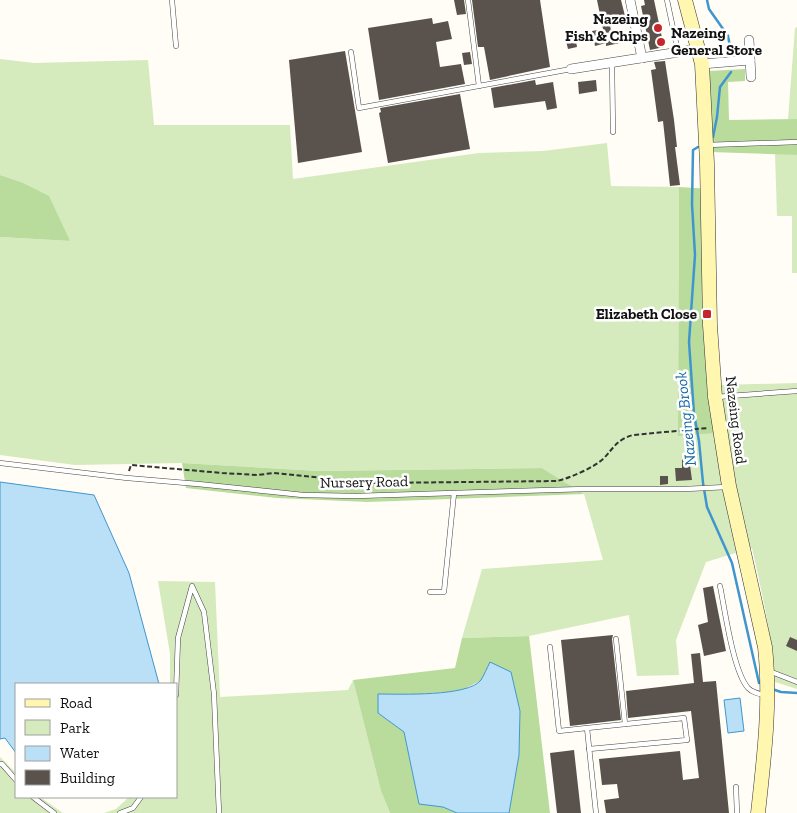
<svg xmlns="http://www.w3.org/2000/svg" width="797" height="813" viewBox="0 0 797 813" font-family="'Zilla Slab',serif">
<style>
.green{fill:#d5ebbd}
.forest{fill:#b9dc9c}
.water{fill:#b9e0f7;stroke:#3f96cf}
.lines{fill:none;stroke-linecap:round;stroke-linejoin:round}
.stream{stroke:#3f96cf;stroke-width:2.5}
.building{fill:#5a524d}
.service-casing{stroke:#444;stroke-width:5.5}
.minor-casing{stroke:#444;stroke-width:10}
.secondary-casing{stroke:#333;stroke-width:15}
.path{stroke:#333;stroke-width:2;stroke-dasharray:5 2.5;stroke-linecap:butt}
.service{stroke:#fff;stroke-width:4.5}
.minor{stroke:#fff;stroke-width:9}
.secondary{stroke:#fff6b0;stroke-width:14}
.poi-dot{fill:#c4262e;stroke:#fff;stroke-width:2}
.labels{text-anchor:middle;stroke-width:5;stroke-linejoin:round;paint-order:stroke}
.poi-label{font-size:15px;font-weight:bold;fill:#111;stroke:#fff;text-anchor:end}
.street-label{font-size:15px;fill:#111;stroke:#fff}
.water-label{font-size:16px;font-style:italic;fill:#1768a6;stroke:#fff}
</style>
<rect width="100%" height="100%" fill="#fffdf5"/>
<g class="green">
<path d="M797,27V119H788L795,28Z"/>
<path d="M0,59L34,63L148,60L154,125H290L293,179L479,153L543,151L607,143L611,186L679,187L678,436L719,385L797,383V689L775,682C772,636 762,593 752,548L706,562L676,640L679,675L637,676L629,615L529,636L462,638L482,569L603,560L584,494L542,468L319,471L182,463L75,465L0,455V237L70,241L21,182L0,175Z"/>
<path d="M775,153L797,155V273H792V216H777Z"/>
<path d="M158,581L215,582L220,697L348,690L353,680L381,791L390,813H104L116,809L129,797H176V684H170V654Z"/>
<path d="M0,757L16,773V797H40L63,813H0Z"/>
</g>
<g class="forest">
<path d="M745,69V81L728,82L729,120L797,119V155L710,152L709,71Z"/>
<path d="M0,175L21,182L49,196L70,241L0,237Z"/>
<path d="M679,187L712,189C712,270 714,351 727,432L678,436Z"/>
<path d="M182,463L319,471L542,468L584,494L368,502L277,498L186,488Z"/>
<path d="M529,636L550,813H509L519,755L520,711L511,672L480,681L460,691L421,694L378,695V713L404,732L419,804L443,807L457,813H390L381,791L353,680L455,668L462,638Z"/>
</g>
<g class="water">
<path d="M0,482L94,495L129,573L159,684H16V753L5,738L0,739Z"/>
<path d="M490,662L511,672L520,711L519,755L509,813H457L443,807L419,804L404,732L378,713V694C399,694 468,697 481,680C484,675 487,668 490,662Z"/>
<path d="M740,698L744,731L728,733L724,700Z"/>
</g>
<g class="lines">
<g class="stream">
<path d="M707,0L709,9L728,36L732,57"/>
<path d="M713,137L717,117L720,87L731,72"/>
<path d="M698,147L693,150L692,204L695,255L689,342L694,414L699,441L703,483L707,507L732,563L759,683"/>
<path d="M772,689L781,692L797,693"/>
</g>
</g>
<g class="building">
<path d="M454,0H464L466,14L457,15Z"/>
<path d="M472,0H540L550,67L490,80L484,47H478Z"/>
<path d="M597,0H621L625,16L609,19L612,37L627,34L629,41L606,46V43L595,46L592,31L603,29Z"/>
<path d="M644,0H654L664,47L650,50L641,6L645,5Z"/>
<path d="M432,18L433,24L448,21L452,39L436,42L440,67L461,64L465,84L379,100L368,28Z"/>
<path d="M575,35L577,47L568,49L565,37Z"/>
<path d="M345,51L362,152L298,163L289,60Z"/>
<path d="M470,52L472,64L464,65L462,53Z"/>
<path d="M665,61L674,120L677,147H675L680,185L670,186L663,121L658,122L651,70L656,69L654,62Z"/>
<path d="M535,80L536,85L553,82L557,108L547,110L545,101L494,108L491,88Z"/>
<path d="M596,80L597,91L579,94L578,82Z"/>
<path d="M460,94L470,149L388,163L379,113L381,112L380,108Z"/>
<path d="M689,458L692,480L676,481L675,468H682V459Z"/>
<path d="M660,476H668V484L660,485Z"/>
<path d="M713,586L726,651L704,656L698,625L708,622L703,588Z"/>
<path d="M613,635L612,639L621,720L570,726L561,640Z"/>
<path d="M790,637L797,640V651L786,646Z"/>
<path d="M700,653L703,682L716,681L729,813H606L604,800L619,798L617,784L602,785L599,759L680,751L683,780L699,778L691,711L628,718L626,691L694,683L691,654Z"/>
<path d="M574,750L581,813H557L550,753Z"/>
</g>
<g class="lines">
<defs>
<g id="service">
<path d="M172,0L176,46"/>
<path d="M468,0L479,86"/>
<path d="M667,0L678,52"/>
<path d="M351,52L359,108L571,69"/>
<path d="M612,63L613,132"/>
<path d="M707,145L797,142"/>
<path d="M716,397L797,391"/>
<path d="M0,463L127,478L198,484L303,495L356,496L585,489H685L727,487"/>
<path d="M720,586C725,610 733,671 748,688C753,693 759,694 766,695"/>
<path d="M430,592H444L454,493"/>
<path d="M616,639L625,724"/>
<path d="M550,647L559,731L587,728L596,813"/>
<path d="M769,671L797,682"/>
<path d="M176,695L178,638L192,586L204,612L214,694L219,813"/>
<path d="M587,728L684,718L687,740L589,749"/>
<path d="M0,764H2L16,780"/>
<path d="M736,787L737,813"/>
<path d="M33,797L54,813"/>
<path d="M120,813L133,808L141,797"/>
</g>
<g id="minor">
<path d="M630,0L642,58"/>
<path d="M749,40L751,77"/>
<path d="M702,64L750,60"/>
<path d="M571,69L698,49"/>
</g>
<path id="secondary" d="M685,0L702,64L707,163L710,325L715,397L729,486L765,647C771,702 764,758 758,813"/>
</defs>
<use href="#service" class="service-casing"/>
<use href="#minor" class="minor-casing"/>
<use href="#secondary" class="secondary-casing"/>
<path class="path" d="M129,471L131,465L222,473L258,475L273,473L375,483L557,481C570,478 593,468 603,459C614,448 616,440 633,435L708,428"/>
<use href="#service" class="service"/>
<use href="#minor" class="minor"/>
<use href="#secondary" class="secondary"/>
</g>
<g class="poi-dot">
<circle cx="658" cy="28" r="5"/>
<circle cx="661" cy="42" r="5"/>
<rect x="702" y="309" width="10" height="10" rx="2.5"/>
</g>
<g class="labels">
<g class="poi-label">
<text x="648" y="24">Nazeing<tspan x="648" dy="17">Fish &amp; Chips</tspan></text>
<text x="671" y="38" text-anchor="start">Nazeing<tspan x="671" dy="17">General Store</tspan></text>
<text x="697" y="319">Elizabeth Close</text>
</g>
<g class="street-label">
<text transform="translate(736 420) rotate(83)" y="5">Nazeing Road</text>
<text transform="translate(364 482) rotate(-1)" y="5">Nursery Road</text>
</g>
<g class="water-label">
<text transform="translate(685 419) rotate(-96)" y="6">Nazeing Brook</text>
</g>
</g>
<rect x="15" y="683" width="162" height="115" fill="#ffffff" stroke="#a0a0a0"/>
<rect x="25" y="699" width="25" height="8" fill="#fff6b0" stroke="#a0a0a0"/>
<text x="60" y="708" font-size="15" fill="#111111">Road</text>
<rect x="25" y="720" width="25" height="15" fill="#d5ebbd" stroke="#a0a0a0"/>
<text x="60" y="733" font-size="15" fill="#111111">Park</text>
<rect x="25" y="746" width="25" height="15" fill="#b9e0f7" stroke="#a0a0a0"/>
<text x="60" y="758" font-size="15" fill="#111111">Water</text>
<rect x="25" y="770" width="25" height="15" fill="#5a524d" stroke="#a0a0a0"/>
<text x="60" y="783" font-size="15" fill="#111111">Building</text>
</svg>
